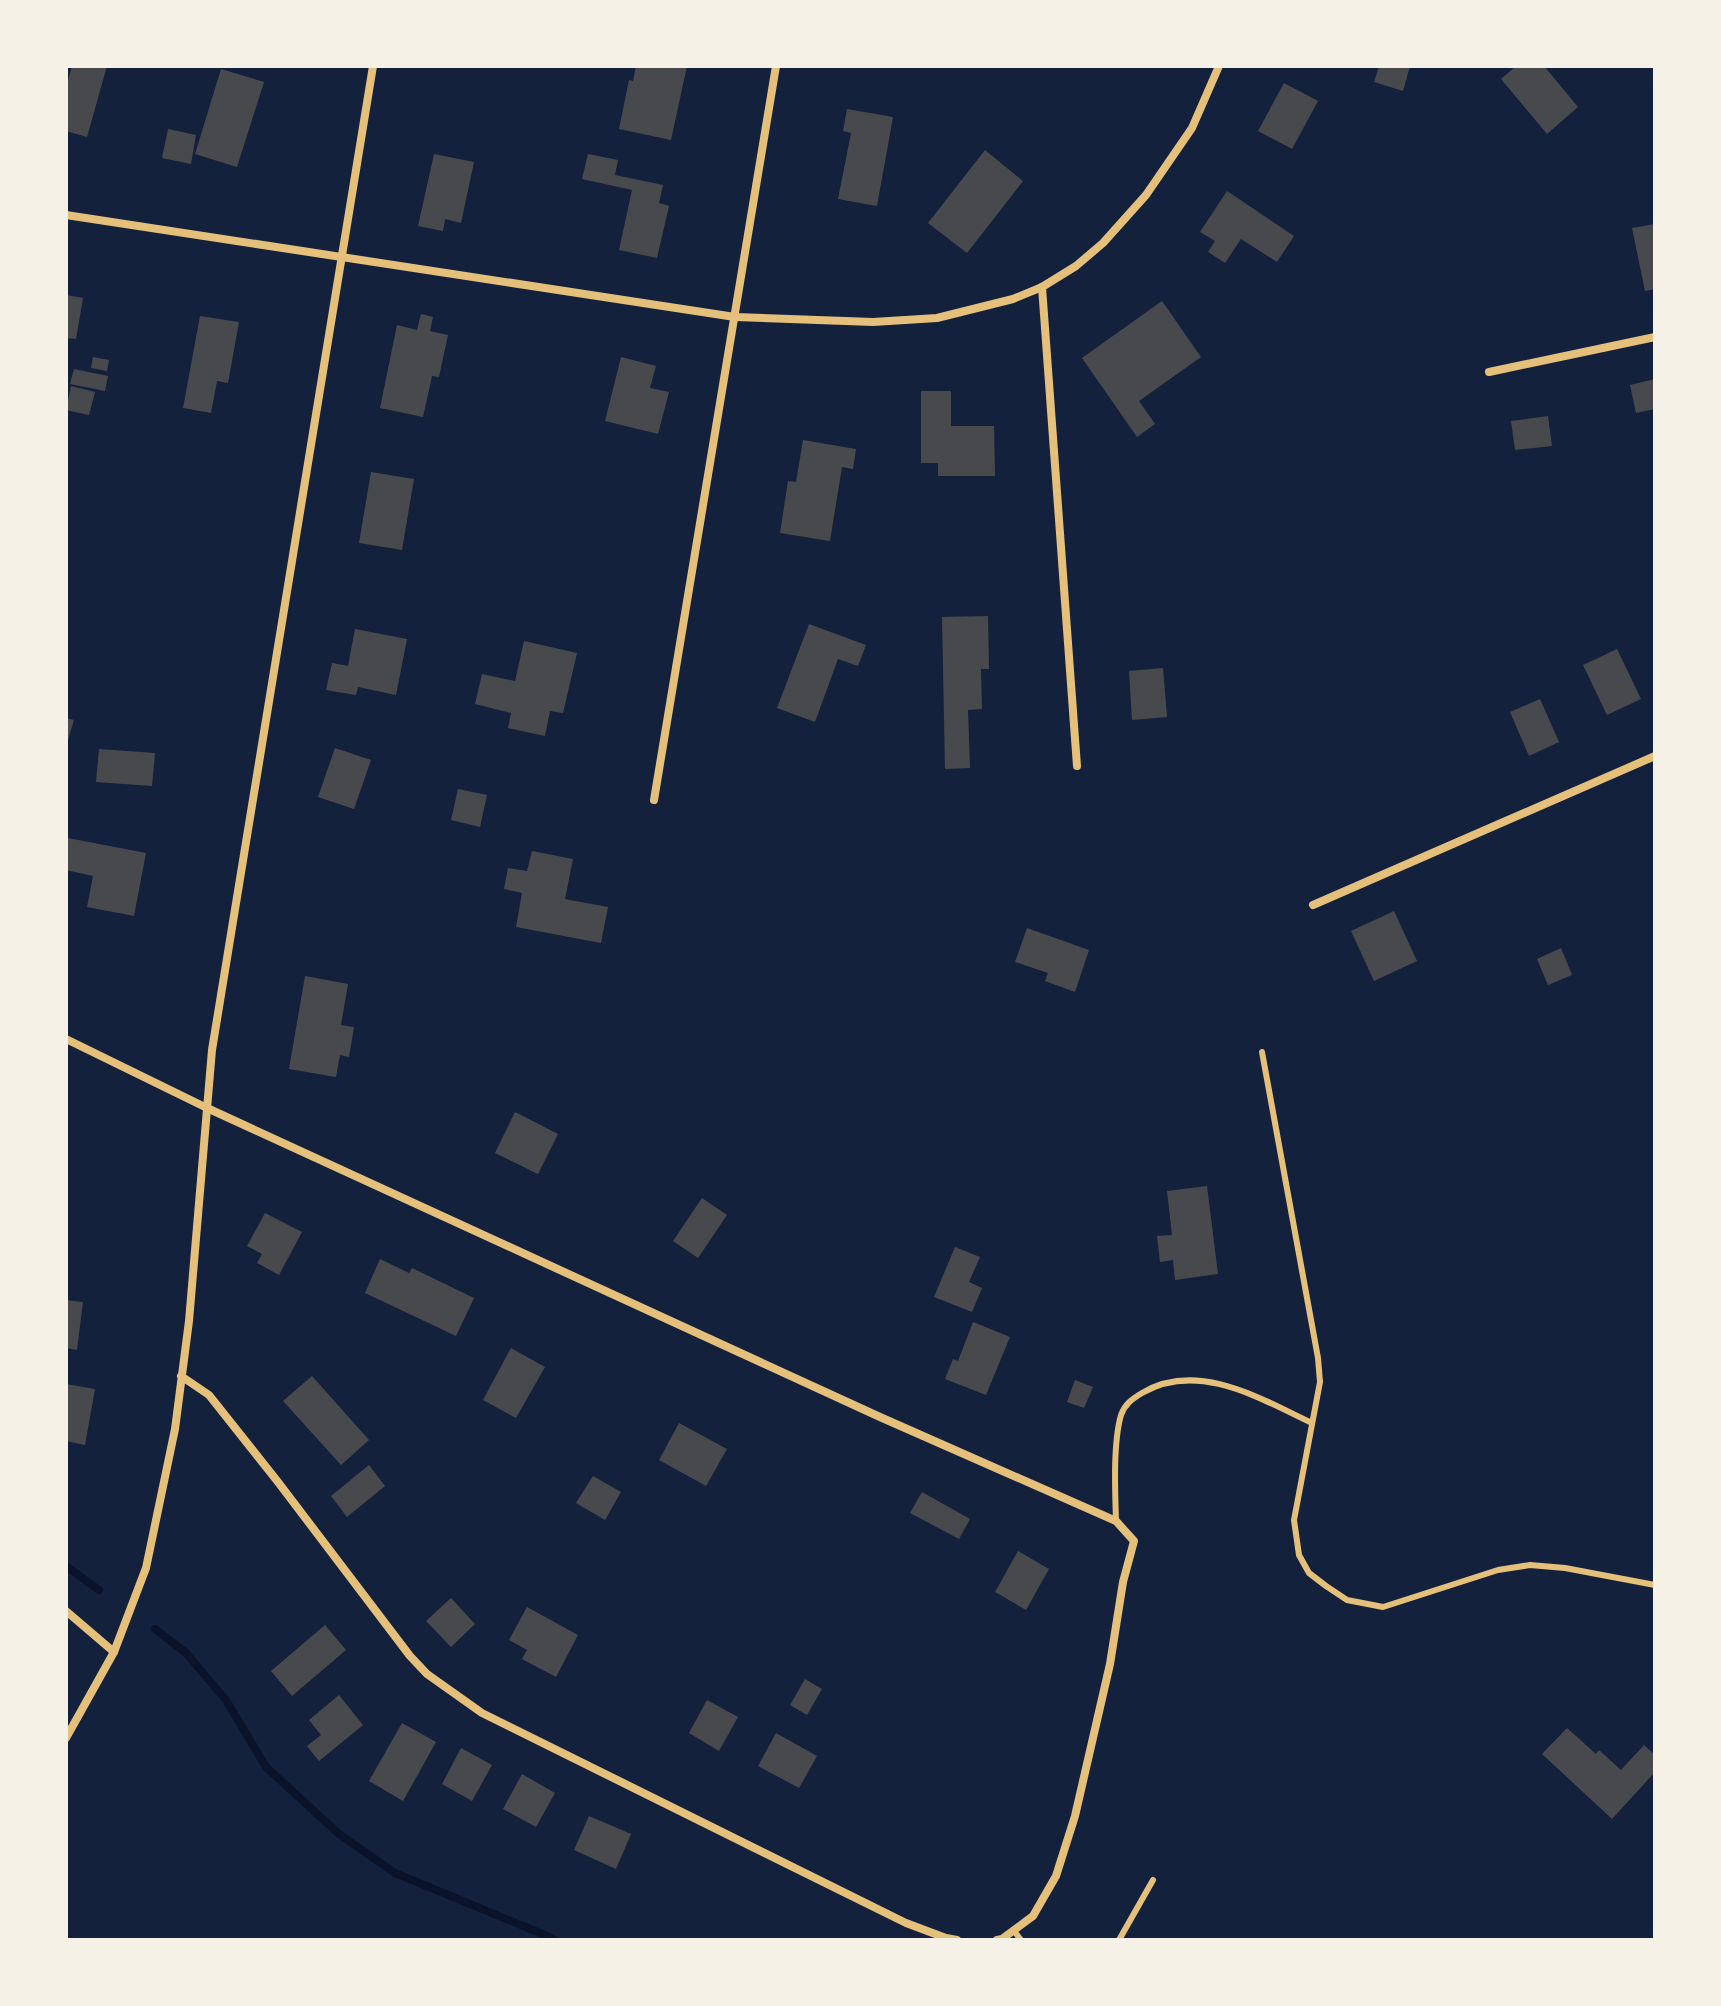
<svg xmlns="http://www.w3.org/2000/svg" width="1721" height="2006" viewBox="0 0 1721 2006" font-family="Poppins,sans-serif">
<style>
.lines{fill:none;stroke-linecap:round;stroke-linejoin:round}
.stream{stroke:#0b132b;stroke-width:8}
.building{fill:#48494c}
.service{stroke:#e5c07b;stroke-width:6}
.minor{stroke:#e5c07b;stroke-width:8}
</style>
<rect width="100%" height="100%" fill="#14213d"/>
<g class="lines">
<g class="stream">
<path d="M66,1566L99,1590"/>
<path d="M155,1629L186,1653L226,1700L266,1767L339,1834L395,1873L545,1935L554,1940"/>
</g>
</g>
<g class="building">
<path d="M72,66H107L87,137L66,131V88Z"/>
<path d="M636,66H687L671,140L619,129L629,80L633,81Z"/>
<path d="M1379,66H1410L1403,91L1374,82Z"/>
<path d="M1516,66H1544L1578,107L1547,134L1501,79Z"/>
<path d="M221,69L264,82L237,167L195,154Z"/>
<path d="M1284,83L1318,101L1292,149L1258,131Z"/>
<path d="M847,109L893,117L877,206L838,199L851,133L843,131Z"/>
<path d="M168,129L196,135L191,164L162,158Z"/>
<path d="M985,150L1023,181L967,253L928,223Z"/>
<path d="M434,154L474,162L461,223L445,219L443,231L418,226Z"/>
<path d="M588,154L618,160L615,175L663,185L659,203L669,206L657,258L619,250L632,190L582,179Z"/>
<path d="M1227,191L1294,236L1277,262L1241,239L1225,263L1208,252L1215,241L1200,232Z"/>
<path d="M1655,224V289L1645,291L1632,228Z"/>
<path d="M66,295L83,298L76,339L66,338Z"/>
<path d="M1162,301L1201,357L1139,401L1155,424L1137,437L1082,358Z"/>
<path d="M421,314L433,317L430,331L448,335L439,377L432,376L423,417L380,408L397,325L417,330Z"/>
<path d="M200,316L239,322L228,383L217,381L211,413L183,408Z"/>
<path d="M93,357L109,360L107,371L91,368Z"/>
<path d="M621,357L656,366L650,388L669,392L658,434L605,421Z"/>
<path d="M74,369L108,376L105,391L70,384Z"/>
<path d="M1655,379V409L1636,413L1630,385Z"/>
<path d="M71,386L95,392L89,415L66,410Z"/>
<path d="M921,391H951V426H994L995,476H938V463H921Z"/>
<path d="M1548,416L1552,446L1515,450L1511,421Z"/>
<path d="M803,440L856,449L853,469L842,467L830,541L780,533L788,481L796,482Z"/>
<path d="M371,472L414,479L402,550L359,543Z"/>
<path d="M988,616L989,669H981L982,709L968,710L970,768L945,769L942,617Z"/>
<path d="M809,624L866,645L858,666L838,659L815,722L777,708Z"/>
<path d="M355,629L407,639L396,695L358,687L356,695L326,690L332,663L348,666Z"/>
<path d="M524,641L577,653L563,713L550,711L545,736L508,728L511,713L475,704L482,674L515,681Z"/>
<path d="M1617,649L1641,699L1607,715L1583,665Z"/>
<path d="M1163,668L1167,717L1132,720L1129,671Z"/>
<path d="M1540,699L1559,742L1529,756L1510,712Z"/>
<path d="M66,718L74,720L67,743H66Z"/>
<path d="M335,748L371,760L354,809L318,797Z"/>
<path d="M99,749L155,753L152,786L96,782Z"/>
<path d="M458,789L487,795L480,827L451,820Z"/>
<path d="M68,838L146,853L134,916L87,907L93,876L66,870Z"/>
<path d="M532,851L573,859L565,899L608,907L601,943L516,927L522,893L504,889L508,868L527,871Z"/>
<path d="M1394,911L1417,961L1374,981L1351,931Z"/>
<path d="M1027,928L1089,950L1075,992L1045,981L1048,973L1015,962Z"/>
<path d="M1561,948L1572,975L1548,985L1537,959Z"/>
<path d="M305,976L348,984L341,1025L354,1027L349,1057L340,1055L336,1077L289,1069Z"/>
<path d="M515,1112L558,1134L538,1174L495,1153Z"/>
<path d="M1207,1186L1218,1274L1175,1280L1173,1260L1160,1262L1157,1236L1172,1235L1167,1191Z"/>
<path d="M702,1198L727,1215L698,1258L673,1241Z"/>
<path d="M265,1213L302,1232L279,1275L257,1263L262,1254L247,1246Z"/>
<path d="M955,1247L980,1257L969,1282L982,1288L972,1312L934,1297Z"/>
<path d="M380,1259L409,1273L412,1268L474,1298L456,1336L365,1293Z"/>
<path d="M66,1300L83,1302L77,1350L66,1348Z"/>
<path d="M973,1322L1010,1337L986,1395L945,1379L953,1359L958,1361Z"/>
<path d="M511,1348L545,1367L516,1418L483,1400Z"/>
<path d="M312,1376L369,1440L341,1465L283,1401Z"/>
<path d="M1075,1380L1093,1387L1084,1408L1067,1402Z"/>
<path d="M66,1384L95,1389L85,1445L66,1441Z"/>
<path d="M679,1423L727,1449L706,1486L659,1460Z"/>
<path d="M369,1465L385,1486L347,1517L331,1496Z"/>
<path d="M593,1476L621,1492L605,1520L576,1503Z"/>
<path d="M922,1492L970,1519L959,1539L910,1513Z"/>
<path d="M1018,1551L1049,1569L1026,1610L995,1592Z"/>
<path d="M451,1598L475,1624L451,1647L426,1621Z"/>
<path d="M527,1607L578,1635L556,1677L522,1659L527,1650L509,1640Z"/>
<path d="M325,1625L346,1650L292,1696L271,1671Z"/>
<path d="M805,1679L822,1689L807,1715L790,1705Z"/>
<path d="M339,1695L363,1725L319,1761L307,1746L321,1735L309,1720Z"/>
<path d="M707,1700L738,1717L719,1751L689,1733Z"/>
<path d="M402,1723L436,1742L403,1801L369,1781Z"/>
<path d="M1567,1728L1596,1754L1599,1750L1621,1770L1644,1745L1655,1755V1772L1612,1819L1542,1754Z"/>
<path d="M776,1733L817,1756L799,1788L758,1766Z"/>
<path d="M461,1748L492,1765L472,1801L442,1784Z"/>
<path d="M522,1774L555,1793L536,1827L503,1809Z"/>
<path d="M589,1816L631,1834L616,1869L574,1850Z"/>
</g>
<g class="lines">
<g class="service">
<path d="M1262,1052L1318,1358L1320,1382L1294,1520L1299,1555L1309,1573L1326,1586L1347,1600L1383,1607L1498,1570L1530,1565L1565,1568L1655,1585"/>
<path d="M1116,1521C1115,1490 1113,1443 1121,1415C1125,1404 1132,1399 1142,1393C1198,1360 1261,1399 1312,1423"/>
<path d="M1014,1931L1021,1940"/>
<path d="M1119,1940L1153,1880"/>
</g>
<g class="minor">
<path d="M66,215L735,317L873,322L937,318L1013,299L1042,287L1076,266L1103,243L1146,195L1192,128L1219,66"/>
<path d="M1042,287L1077,766"/>
<path d="M1489,372L1655,337"/>
<path d="M654,800L776,66"/>
<path d="M1313,905L1655,756"/>
<path d="M66,1039L207,1108L880,1417L1116,1521L1134,1541L1123,1582L1110,1664L1075,1816L1056,1876L1033,1916L1002,1939L997,1940"/>
<path d="M181,1376L209,1395L278,1482L410,1656L427,1674L482,1713L906,1923L946,1938L957,1940"/>
<path d="M66,1611L114,1652"/>
<path d="M66,1738L114,1652L146,1568L175,1429L189,1321L212,1050L373,66"/>
</g>
</g>
<rect width="1721" height="2006" fill="none" stroke="#f6f1e7" stroke-width="136"/>
</svg>
